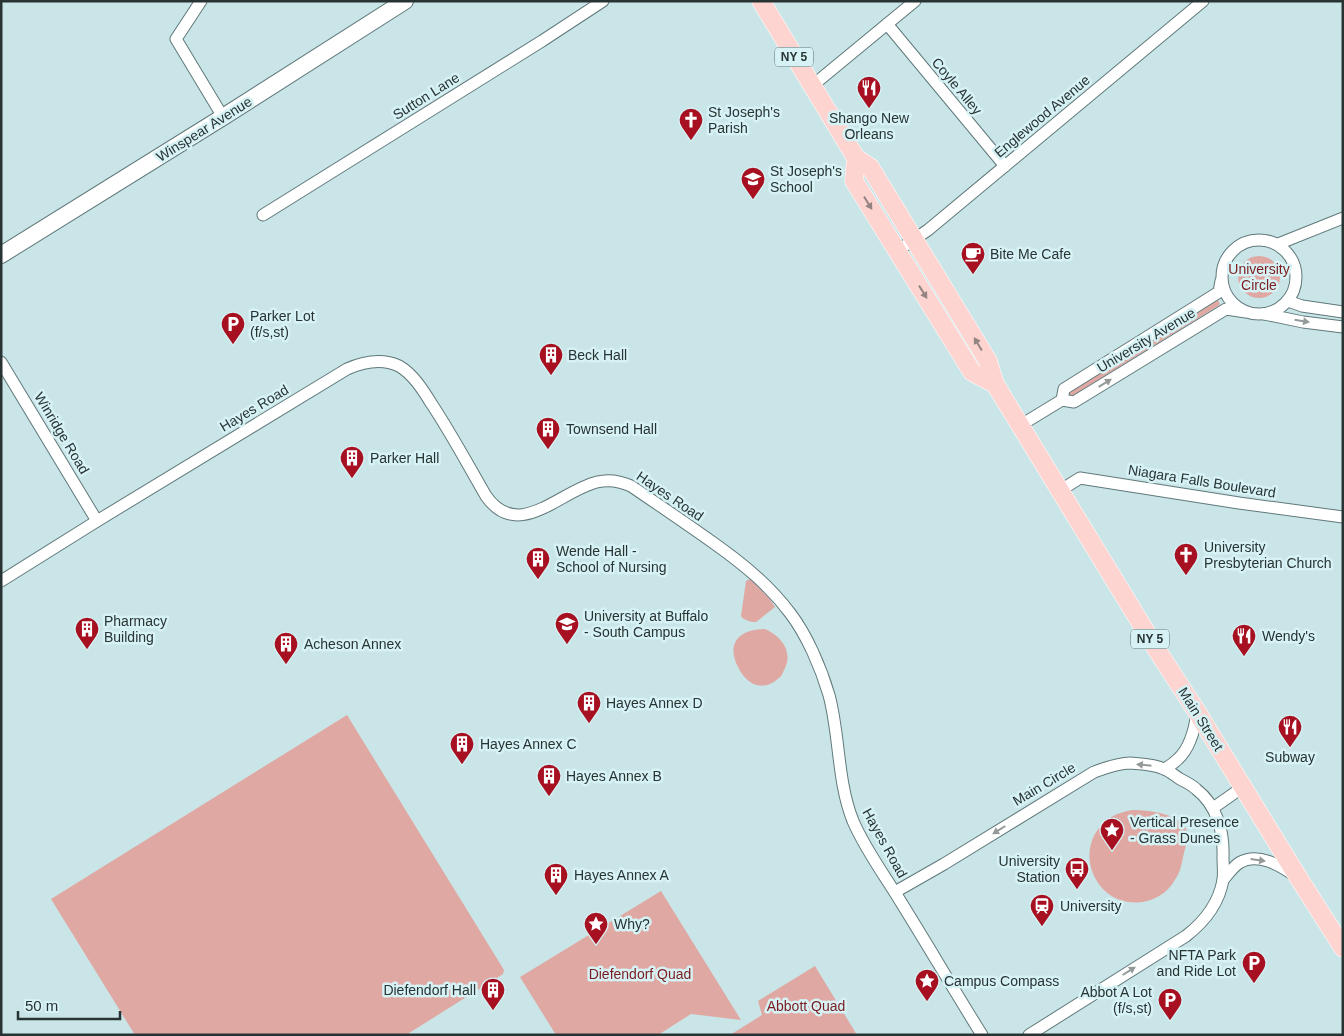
<svg xmlns="http://www.w3.org/2000/svg" width="1344" height="1036" viewBox="0 0 1344 1036" font-family="Helvetica,sans-serif">
<style>
.green{fill:#dfa8a3}
.lines{fill:none;stroke-linecap:round;stroke-linejoin:round}
.street-casing{stroke:#60797b;stroke-width:13}
.secondary-casing{stroke:#60797b;stroke-width:18}
.primary-casing{stroke:#fff;stroke-width:19}
.street{stroke:#fff;stroke-width:11}
.secondary{stroke:#fff;stroke-width:16}
.primary{stroke:#fed4d1;stroke-width:18}
.oneway{fill:#938482}
.oneway2{fill:#94999a}
.labels{text-anchor:middle;stroke-width:5;stroke-linejoin:round;paint-order:stroke}
.shield{fill:#d7f2f4;stroke:#5c6c6e;stroke-width:1}
.shield-label{font-size:12px;font-weight:bold;fill:#283334}
.street-label{font-size:14px;fill:#283334;stroke:#d7f2f4}
.poi-label{font-size:14px;fill:#283334;stroke:#d7f2f4;text-anchor:start}
.park-label{font-size:14px;fill:#7b1d20;stroke:#d7f2f4}
</style>
<rect width="100%" height="100%" fill="#cae5e7"/>
<g class="green">
<circle cx="1259" cy="277" r="21"/>
<path d="M1218,300L1220,304L1218,306L1072,396L1068,395L1069,391Z"/>
<path d="M750,579L769,598L775,607L756,622C750,622 744,620 741,616L746,581Z"/>
<path d="M765,629C781,636 793,651 785,668C783,672 782,676 779,678C761,694 745,683 737,665C726,641 742,629 765,629Z"/>
<path d="M347,715L504,970L503,974L406,1035H135L51,899Z"/>
<path d="M1132,810C1150,810 1189,814 1188,838C1187,843 1185,848 1184,853C1182,861 1181,871 1176,878C1170,890 1159,898 1147,901C1098,913 1069,850 1107,820C1114,814 1123,812 1132,810Z"/>
<path d="M661,891L741,1020L691,1014L658,1035H556L520,977Z"/>
<path d="M815,966L857,1035H730L762,1015L758,1001Z"/>
</g>
<g class="lines">
<defs>
<g id="street">
<path d="M201,1L176,39L223,117"/>
<path d="M887,24L1005,166"/>
<path d="M812,86L915,1"/>
<path d="M263,215L542,41L603,1"/>
<circle cx="1259" cy="277" r="37"/>
<path d="M1278,244L1343,218"/>
<path d="M897,251L928,230L1203,1"/>
<path d="M1288,301L1302,306L1343,312"/>
<path d="M1264,314L1303,322L1343,327"/>
<path d="M1,362L97,521"/>
<path d="M1062,400L1064,389L1219,292L1221,281"/>
<path d="M1021,425L1062,400L1074,402L1226,309L1246,312"/>
<path d="M1061,490L1080,478L1239,503L1343,517"/>
<path d="M1,581L97,521L347,369C363,362 382,358 399,366C413,374 423,390 431,403C451,433 468,465 486,496C518,542 560,491 597,482C609,479 620,481 631,486C659,505 687,524 715,544C743,564 769,585 790,613C807,635 821,668 829,695C840,736 837,781 853,821C865,849 883,873 899,899C927,944 954,990 982,1035"/>
<path d="M1165,769C1169,766 1174,763 1178,759C1191,747 1195,728 1197,712"/>
<path d="M1213,808L1243,787"/>
<path d="M1223,880C1228,874 1233,867 1239,863C1258,852 1279,865 1294,875"/>
<path d="M895,892L944,864L1094,772C1105,768 1118,763 1130,763C1141,764 1154,764 1164,769C1170,771 1175,776 1180,779C1186,782 1192,785 1196,789C1217,805 1224,832 1223,857C1223,864 1224,873 1223,880C1219,903 1204,922 1186,936L1029,1035"/>
</g>
<path id="secondary" d="M1,255L223,117L405,1"/>
<g id="primary">
<path d="M761,1L856,158L870,167L988,361L995,384L1157,650L1197,712L1298,877L1343,948"/>
<path d="M856,158L854,181L972,372L995,384"/>
</g>
</defs>
<use href="#street" class="street-casing"/>
<use href="#secondary" class="secondary-casing"/>
<use href="#primary" class="primary-casing"/>
<use href="#street" class="street"/>
<use href="#secondary" class="secondary"/>
<use href="#primary" class="primary"/>
</g>
<defs><path id="oneway-solid" d="M-6-.8H1V-3.2L6.5 0L1 3.2V.8H-6Z" transform="scale(1.25)"/></defs>
<g class="oneway">
<use href="#oneway-solid" transform="translate(868 203) rotate(58)"/>
<use href="#oneway-solid" transform="translate(923 292) rotate(58)"/>
<use href="#oneway-solid" transform="translate(978 344) rotate(-121)"/>
</g>
<g class="oneway2">
<use href="#oneway-solid" transform="translate(1302 321) rotate(9)"/>
<use href="#oneway-solid" transform="translate(1105 383) rotate(-31)"/>
<use href="#oneway-solid" transform="translate(1144 765) rotate(-174)"/>
<use href="#oneway-solid" transform="translate(999 830) rotate(148)"/>
<use href="#oneway-solid" transform="translate(1258 860) rotate(8)"/>
<use href="#oneway-solid" transform="translate(1129 971) rotate(-32)"/>
</g>
<defs>
<symbol id="restaurant-pin" viewBox="-11 -11 22 30"><path d="M0 17L-7.5 6A9.5 9.5 0 1 1 7.5 6Z" fill="#a71021" stroke="#d7f2f4"/><path d="M-5-6h1v4h1v-4h1v4h1v-4h1v5L-1.5 .5V6h-2V.5L-5-1ZM5-6V6H3V1.5H1.5Q1.5-4 5-6Z" fill="#fff"/></symbol>
<symbol id="church-pin" viewBox="-11 -11 22 30"><path d="M0 17L-7.5 6A9.5 9.5 0 1 1 7.5 6Z" fill="#a71021" stroke="#d7f2f4"/><path d="M-1.2-6h2.4v3.5h3.3v2.4h-3.3V6h-2.4V-.1h-3.3v-2.4h3.3Z" fill="#fff"/></symbol>
<symbol id="school-pin" viewBox="-11 -11 22 30"><path d="M0 17L-7.5 6A9.5 9.5 0 1 1 7.5 6Z" fill="#a71021" stroke="#d7f2f4"/><path d="M0-5L7-2L0 1L-7-2ZM-4 1L0 2.5L4 1V4Q0 6-4 4Z" fill="#fff"/></symbol>
<symbol id="cafe-pin" viewBox="-11 -11 22 30"><path d="M0 17L-7.5 6A9.5 9.5 0 1 1 7.5 6Z" fill="#a71021" stroke="#d7f2f4"/><path d="M-5.5-4.5H6V0H3Q3 3.5 0 3.5H-2.5Q-5.5 3.5-5.5 0ZM3-3.2v2h1.7v-2ZM-6 4.5H4V6H-6Z" fill="#fff"/></symbol>
<symbol id="parking-pin" viewBox="-11 -11 22 30"><path d="M0 17L-7.5 6A9.5 9.5 0 1 1 7.5 6Z" fill="#a71021" stroke="#d7f2f4"/><path d="M-3.5-5.5H1a3.5 3.5 0 0 1 0 7H-1V5.5H-3.5ZM-1-3.4V-.6H.8a1.4 1.4 0 0 0 0-2.8Z" fill="#fff"/></symbol>
<symbol id="building-pin" viewBox="-11 -11 22 30"><path d="M0 17L-7.5 6A9.5 9.5 0 1 1 7.5 6Z" fill="#a71021" stroke="#d7f2f4"/><path d="M-4-6H4V6H1V3H-1V6H-4ZM-2.5-4.3h1.7v1.8h-1.7ZM.8-4.3h1.7v1.8H.8ZM-2.5-1h1.7V.8h-1.7ZM.8-1h1.7V.8H.8Z" fill="#fff"/></symbol>
<symbol id="university-pin" viewBox="-11 -11 22 30"><path d="M0 17L-7.5 6A9.5 9.5 0 1 1 7.5 6Z" fill="#a71021" stroke="#d7f2f4"/><path d="M0-5L7-2L0 1L-7-2ZM-4 1L0 2.5L4 1V4Q0 6-4 4Z" fill="#fff"/></symbol>
<symbol id="sight-pin" viewBox="-11 -11 22 30"><path d="M0 17L-7.5 6A9.5 9.5 0 1 1 7.5 6Z" fill="#a71021" stroke="#d7f2f4"/><path d="M0-6L1.8-2.2L6-1.7L2.9 1.2L3.7 5.4L0 3.3L-3.7 5.4L-2.9 1.2L-6-1.7L-1.8-2.2Z" fill="#fff"/></symbol>
<symbol id="bus-pin" viewBox="-11 -11 22 30"><path d="M0 17L-7.5 6A9.5 9.5 0 1 1 7.5 6Z" fill="#a71021" stroke="#d7f2f4"/><path d="M-5-6H5V4H4V6H2V4H-2V6H-4V4H-5ZM-3.5-4V0h7V-4ZM-3.5 1.2v1.5H-2V1.2ZM2 1.2v1.5H3.5V1.2Z" fill="#fff"/></symbol>
<symbol id="station-pin" viewBox="-11 -11 22 30"><path d="M0 17L-7.5 6A9.5 9.5 0 1 1 7.5 6Z" fill="#a71021" stroke="#d7f2f4"/><path d="M-3-6H3Q5-6 5-4V2Q5 4 3 4L4.5 6H3L1.5 4h-3L-3 6H-4.5L-3 4Q-5 4-5 2V-4Q-5-6-3-6ZM-3.5-4v3h7v-3ZM-3.5 1v1.5H-2V1ZM2 1v1.5H3.5V1Z" fill="#fff"/></symbol>
</defs>
<g fill-rule="evenodd">
<use href="#restaurant-pin" x="855" y="74" width="28" height="38"/>
<use href="#church-pin" x="677" y="106" width="28" height="38"/>
<use href="#school-pin" x="739" y="165" width="28" height="38"/>
<use href="#cafe-pin" x="959" y="240" width="28" height="38"/>
<use href="#parking-pin" x="219" y="310" width="28" height="38"/>
<use href="#building-pin" x="537" y="341" width="28" height="38"/>
<use href="#building-pin" x="534" y="415" width="28" height="38"/>
<use href="#building-pin" x="338" y="444" width="28" height="38"/>
<use href="#church-pin" x="1172" y="541" width="28" height="38"/>
<use href="#building-pin" x="524" y="545" width="28" height="38"/>
<use href="#university-pin" x="553" y="610" width="28" height="38"/>
<use href="#building-pin" x="73" y="615" width="28" height="38"/>
<use href="#restaurant-pin" x="1230" y="622" width="28" height="38"/>
<use href="#building-pin" x="272" y="630" width="28" height="38"/>
<use href="#building-pin" x="575" y="689" width="28" height="38"/>
<use href="#restaurant-pin" x="1276" y="713" width="28" height="38"/>
<use href="#building-pin" x="448" y="730" width="28" height="38"/>
<use href="#building-pin" x="535" y="762" width="28" height="38"/>
<use href="#sight-pin" x="1098" y="816" width="28" height="38"/>
<use href="#bus-pin" x="1063" y="855" width="28" height="38"/>
<use href="#building-pin" x="542" y="861" width="28" height="38"/>
<use href="#station-pin" x="1028" y="892" width="28" height="38"/>
<use href="#sight-pin" x="582" y="910" width="28" height="38"/>
<use href="#parking-pin" x="1240" y="949" width="28" height="38"/>
<use href="#sight-pin" x="913" y="967" width="28" height="38"/>
<use href="#building-pin" x="479" y="976" width="28" height="38"/>
<use href="#parking-pin" x="1156" y="986" width="28" height="38"/>
</g>
<g class="labels">
<g class="shield">
<rect x="775" y="47.5" width="38" height="19" rx="4"/>
<rect x="1131" y="629.5" width="38" height="19" rx="4"/>
</g>
<g class="shield-label">
<text x="794" y="61">NY 5</text>
<text x="1150" y="643">NY 5</text>
</g>
<g class="street-label">
<text transform="translate(957 86) rotate(50)" y="5">Coyle Alley</text>
<text transform="translate(426 96) rotate(-32)" y="5">Sutton Lane</text>
<text transform="translate(1042 116) rotate(-40)" y="5">Englewood Avenue</text>
<text transform="translate(204 129) rotate(-32)" y="5">Winspear Avenue</text>
<text transform="translate(1146 340) rotate(-31)" y="5">University Avenue</text>
<text transform="translate(254 408) rotate(-31)" y="5">Hayes Road</text>
<text transform="translate(62 433) rotate(59)" y="5">Winridge Road</text>
<text transform="translate(1202 481) rotate(9)" y="5">Niagara Falls Boulevard</text>
<text transform="translate(670 496) rotate(34)" y="5">Hayes Road</text>
<text transform="translate(1201 719) rotate(58)" y="5">Main Street</text>
<text transform="translate(1044 784) rotate(-31)" y="5">Main Circle</text>
<text transform="translate(885 843) rotate(61)" y="5">Hayes Road</text>
</g>
<g class="poi-label">
<text x="708" y="117">St Joseph's<tspan x="708" dy="16">Parish</tspan></text>
<text x="869" y="123" text-anchor="middle">Shango New<tspan x="869" dy="16">Orleans</tspan></text>
<text x="770" y="176">St Joseph's<tspan x="770" dy="16">School</tspan></text>
<text x="990" y="259">Bite Me Cafe</text>
<text x="250" y="321">Parker Lot<tspan x="250" dy="16">(f/s,st)</tspan></text>
<text x="568" y="360">Beck Hall</text>
<text x="566" y="434">Townsend Hall</text>
<text x="370" y="463">Parker Hall</text>
<text x="1204" y="552">University<tspan x="1204" dy="16">Presbyterian Church</tspan></text>
<text x="556" y="556">Wende Hall -<tspan x="556" dy="16">School of Nursing</tspan></text>
<text x="584" y="621">University at Buffalo<tspan x="584" dy="16">- South Campus</tspan></text>
<text x="104" y="626">Pharmacy<tspan x="104" dy="16">Building</tspan></text>
<text x="1262" y="641">Wendy's</text>
<text x="304" y="649">Acheson Annex</text>
<text x="606" y="708">Hayes Annex D</text>
<text x="480" y="749">Hayes Annex C</text>
<text x="1290" y="762" text-anchor="middle">Subway</text>
<text x="566" y="781">Hayes Annex B</text>
<text x="1130" y="827">Vertical Presence<tspan x="1130" dy="16">- Grass Dunes</tspan></text>
<text x="1060" y="866" text-anchor="end">University<tspan x="1060" dy="16">Station</tspan></text>
<text x="574" y="880">Hayes Annex A</text>
<text x="1060" y="911">University</text>
<text x="614" y="929">Why?</text>
<text x="1236" y="960" text-anchor="end">NFTA Park<tspan x="1236" dy="16">and Ride Lot</tspan></text>
<text x="944" y="986">Campus Compass</text>
<text x="476" y="995" text-anchor="end">Diefendorf Hall</text>
<text x="1152" y="997" text-anchor="end">Abbot A Lot<tspan x="1152" dy="16">(f/s,st)</tspan></text>
</g>
<g class="park-label">
<text x="1259" y="274">University<tspan x="1259" dy="16">Circle</tspan></text>
<text x="640" y="979">Diefendorf Quad</text>
<text x="806" y="1011">Abbott Quad</text>
</g>
</g>
<rect width="1344" height="1036" fill="none" stroke="#283334" stroke-width="5"/>
<path d="M18 1011v8h102v-8" fill="none" stroke="#283334" stroke-width="2.5"/>
<text x="25" y="1011" font-size="15" fill="#283334" stroke="#d7f2f4" stroke-width="4" paint-order="stroke">50 m</text>
</svg>
